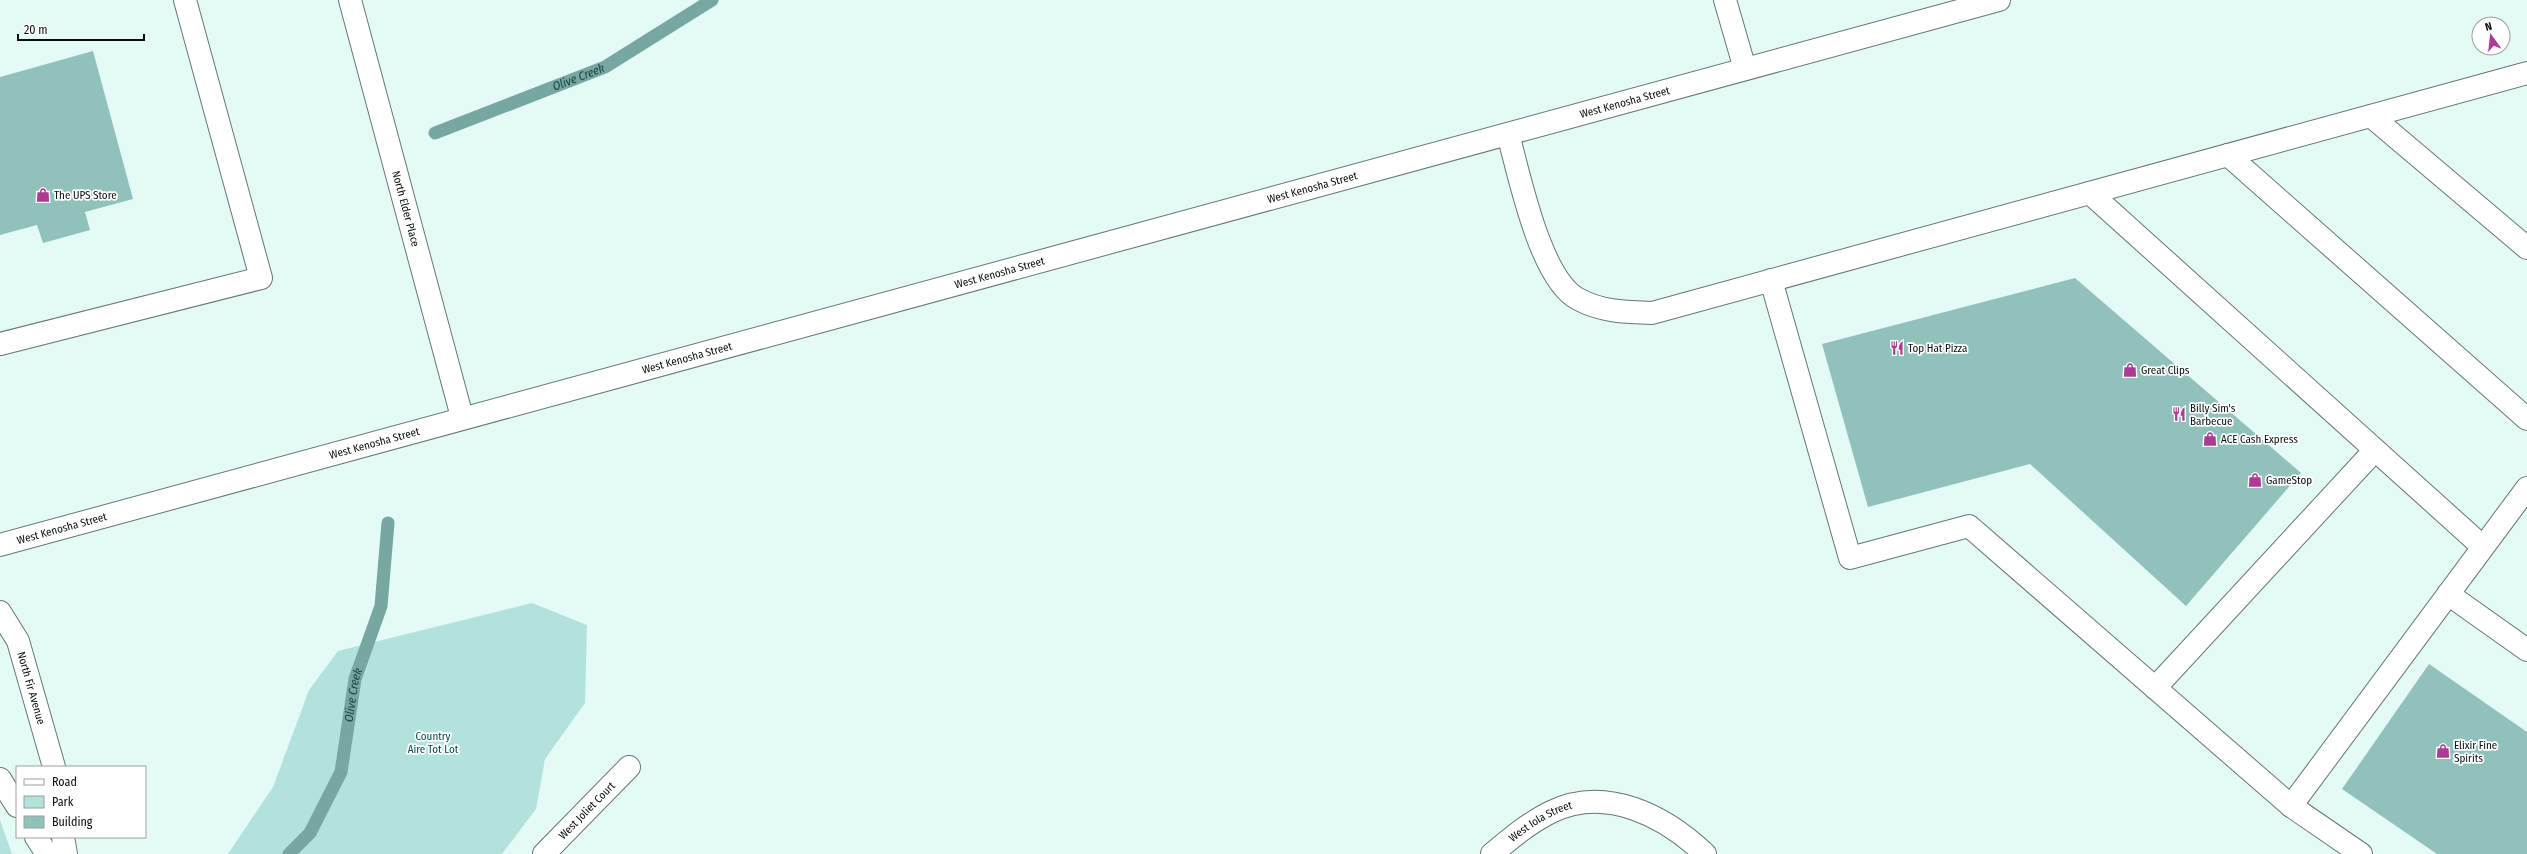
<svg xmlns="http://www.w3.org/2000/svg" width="2527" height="854" viewBox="0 0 2527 854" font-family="'Fira Sans Condensed',sans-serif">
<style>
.green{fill:#b3e2dc}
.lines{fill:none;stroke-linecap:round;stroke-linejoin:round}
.stream{stroke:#76a7a1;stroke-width:13}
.building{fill:#90c2bb}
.minor-casing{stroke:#647774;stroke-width:24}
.major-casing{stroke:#647774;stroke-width:24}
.minor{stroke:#fff;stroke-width:22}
.major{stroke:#fff;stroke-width:22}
.labels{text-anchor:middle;stroke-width:3.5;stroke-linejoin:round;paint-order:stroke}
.street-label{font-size:11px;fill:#070e0d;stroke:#fff}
.poi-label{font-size:11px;fill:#070e0d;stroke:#fff;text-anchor:start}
.park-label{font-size:11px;fill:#014e48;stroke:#fff}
.water-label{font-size:12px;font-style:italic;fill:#194641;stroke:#fff}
</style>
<rect width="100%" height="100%" fill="#e4faf6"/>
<g class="green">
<path d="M532,603L587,625L585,703L545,759L536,809L502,854H228L273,787L309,690L338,651Z"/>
<path d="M0,820L12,854H0Z"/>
</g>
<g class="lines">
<g class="stream">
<path id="s1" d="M435,133L605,67L712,0"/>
<path id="s2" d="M289,854L310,833L341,772L355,679L381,606L388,523"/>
</g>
</g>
<g class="building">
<path d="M93,51L133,199L85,212L90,230L43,243L37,225L0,235V77Z"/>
<path d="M2075,278L2301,473L2186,606L2030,464L1868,507L1822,344Z"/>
<path d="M2429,664L2527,732V854H2437L2342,789Z"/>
</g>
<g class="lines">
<defs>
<g id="minor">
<path id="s3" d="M350,0L462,417"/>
<path d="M1725,0L1745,69"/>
<path d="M2371,116L2527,248"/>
<path d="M1508,134C1519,174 1540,279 1578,299C1602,312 1626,312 1652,313L2527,73"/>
<path d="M2228,155L2527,419"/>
<path d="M2090,193L2483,547"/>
<path d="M1771,280L1850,558L1969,526L2291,806L2361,854"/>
<path d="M0,344L261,278L185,0"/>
<path d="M2448,594L2527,650"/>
<path id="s4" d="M0,612L18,641L54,767"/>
<path d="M2155,688L2375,450"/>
<path d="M0,779L17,806"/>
<path d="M2291,806L2527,488"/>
<path d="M36,837L47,854"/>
<path d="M63,837L66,854"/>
<path id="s5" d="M544,854L629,767"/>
<path id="s6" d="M1492,854C1511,838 1529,823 1551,812C1606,785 1665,816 1705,854"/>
</g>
<g id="major">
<path id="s7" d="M0,545L1999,0"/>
</g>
</defs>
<use href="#minor" class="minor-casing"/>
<use href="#major" class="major-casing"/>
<use href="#minor" class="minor"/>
<use href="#major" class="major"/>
</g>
<defs>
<symbol id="shop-bare" viewBox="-9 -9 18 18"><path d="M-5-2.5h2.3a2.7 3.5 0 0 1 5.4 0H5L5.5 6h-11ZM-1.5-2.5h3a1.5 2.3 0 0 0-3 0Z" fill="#ab3b97" stroke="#fff" stroke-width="2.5" paint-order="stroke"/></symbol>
<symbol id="restaurant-bare" viewBox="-9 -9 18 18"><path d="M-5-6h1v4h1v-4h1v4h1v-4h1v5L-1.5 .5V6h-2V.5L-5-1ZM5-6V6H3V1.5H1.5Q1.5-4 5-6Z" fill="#ab3b97" stroke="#fff" stroke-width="2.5" paint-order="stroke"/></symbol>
</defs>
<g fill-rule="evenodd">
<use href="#shop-bare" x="33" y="185" width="20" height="20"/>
<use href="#restaurant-bare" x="1887" y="338" width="20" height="20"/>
<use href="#shop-bare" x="2120" y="360" width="20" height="20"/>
<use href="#restaurant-bare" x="2169" y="404" width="20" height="20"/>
<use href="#shop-bare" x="2200" y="429" width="20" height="20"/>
<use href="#shop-bare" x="2245" y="470" width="20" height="20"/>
<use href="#shop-bare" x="2433" y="741" width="20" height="20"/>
</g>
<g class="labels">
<g class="street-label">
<text dy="4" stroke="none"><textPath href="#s7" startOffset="1684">West Kenosha Street</textPath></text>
<text dy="4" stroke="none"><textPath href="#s7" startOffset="1360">West Kenosha Street</textPath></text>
<text dy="4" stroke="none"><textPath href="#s3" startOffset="216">North Elder Place</textPath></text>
<text dy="4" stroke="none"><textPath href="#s7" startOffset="1036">West Kenosha Street</textPath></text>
<text dy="4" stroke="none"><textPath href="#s7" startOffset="712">West Kenosha Street</textPath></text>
<text dy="4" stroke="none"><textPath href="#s7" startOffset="388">West Kenosha Street</textPath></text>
<text dy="4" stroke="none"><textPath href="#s7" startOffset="64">West Kenosha Street</textPath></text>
<text dy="4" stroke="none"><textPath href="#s4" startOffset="83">North Fir Avenue</textPath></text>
<text dy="4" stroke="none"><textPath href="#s5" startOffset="61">West Joliet Court</textPath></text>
<text dy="4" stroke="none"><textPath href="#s6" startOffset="59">West Iola Street</textPath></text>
</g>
<g class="poi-label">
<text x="54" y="199">The UPS Store</text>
<text x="1908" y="352">Top Hat Pizza</text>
<text x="2141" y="374">Great Clips</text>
<text x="2190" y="412">Billy Sim's<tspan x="2190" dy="13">Barbecue</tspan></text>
<text x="2221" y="443">ACE Cash Express</text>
<text x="2266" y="484">GameStop</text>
<text x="2454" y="749">Elixir Fine<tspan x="2454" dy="13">Spirits</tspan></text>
</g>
<g class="park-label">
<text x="433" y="740">Country<tspan x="433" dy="13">Aire Tot Lot</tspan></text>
</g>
<g class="water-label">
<text dy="4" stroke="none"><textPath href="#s1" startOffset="154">Olive Creek</textPath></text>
<text dy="4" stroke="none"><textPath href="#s2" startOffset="176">Olive Creek</textPath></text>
</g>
</g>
<rect x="16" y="766" width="130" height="72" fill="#ffffff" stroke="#9c9f9e"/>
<rect x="24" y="779" width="20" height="6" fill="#ffffff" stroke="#9c9f9e"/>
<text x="52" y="786" font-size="12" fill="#070e0d">Road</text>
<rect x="24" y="796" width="20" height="12" fill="#b3e2dc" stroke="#9c9f9e"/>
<text x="52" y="806" font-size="12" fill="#070e0d">Park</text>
<rect x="24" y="816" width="20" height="12" fill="#90c2bb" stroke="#9c9f9e"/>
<text x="52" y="826" font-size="12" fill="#070e0d">Building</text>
<g transform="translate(2491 36) rotate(345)"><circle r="19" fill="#ffffff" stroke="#9c9f9e"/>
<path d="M0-3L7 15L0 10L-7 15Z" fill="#ab3b97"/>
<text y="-6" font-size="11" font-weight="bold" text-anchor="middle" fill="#070e0d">N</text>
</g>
<path d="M18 34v6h126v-6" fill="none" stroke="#070e0d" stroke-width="2"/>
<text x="24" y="34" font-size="12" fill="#070e0d" stroke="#ffffff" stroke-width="3" paint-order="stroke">20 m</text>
</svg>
